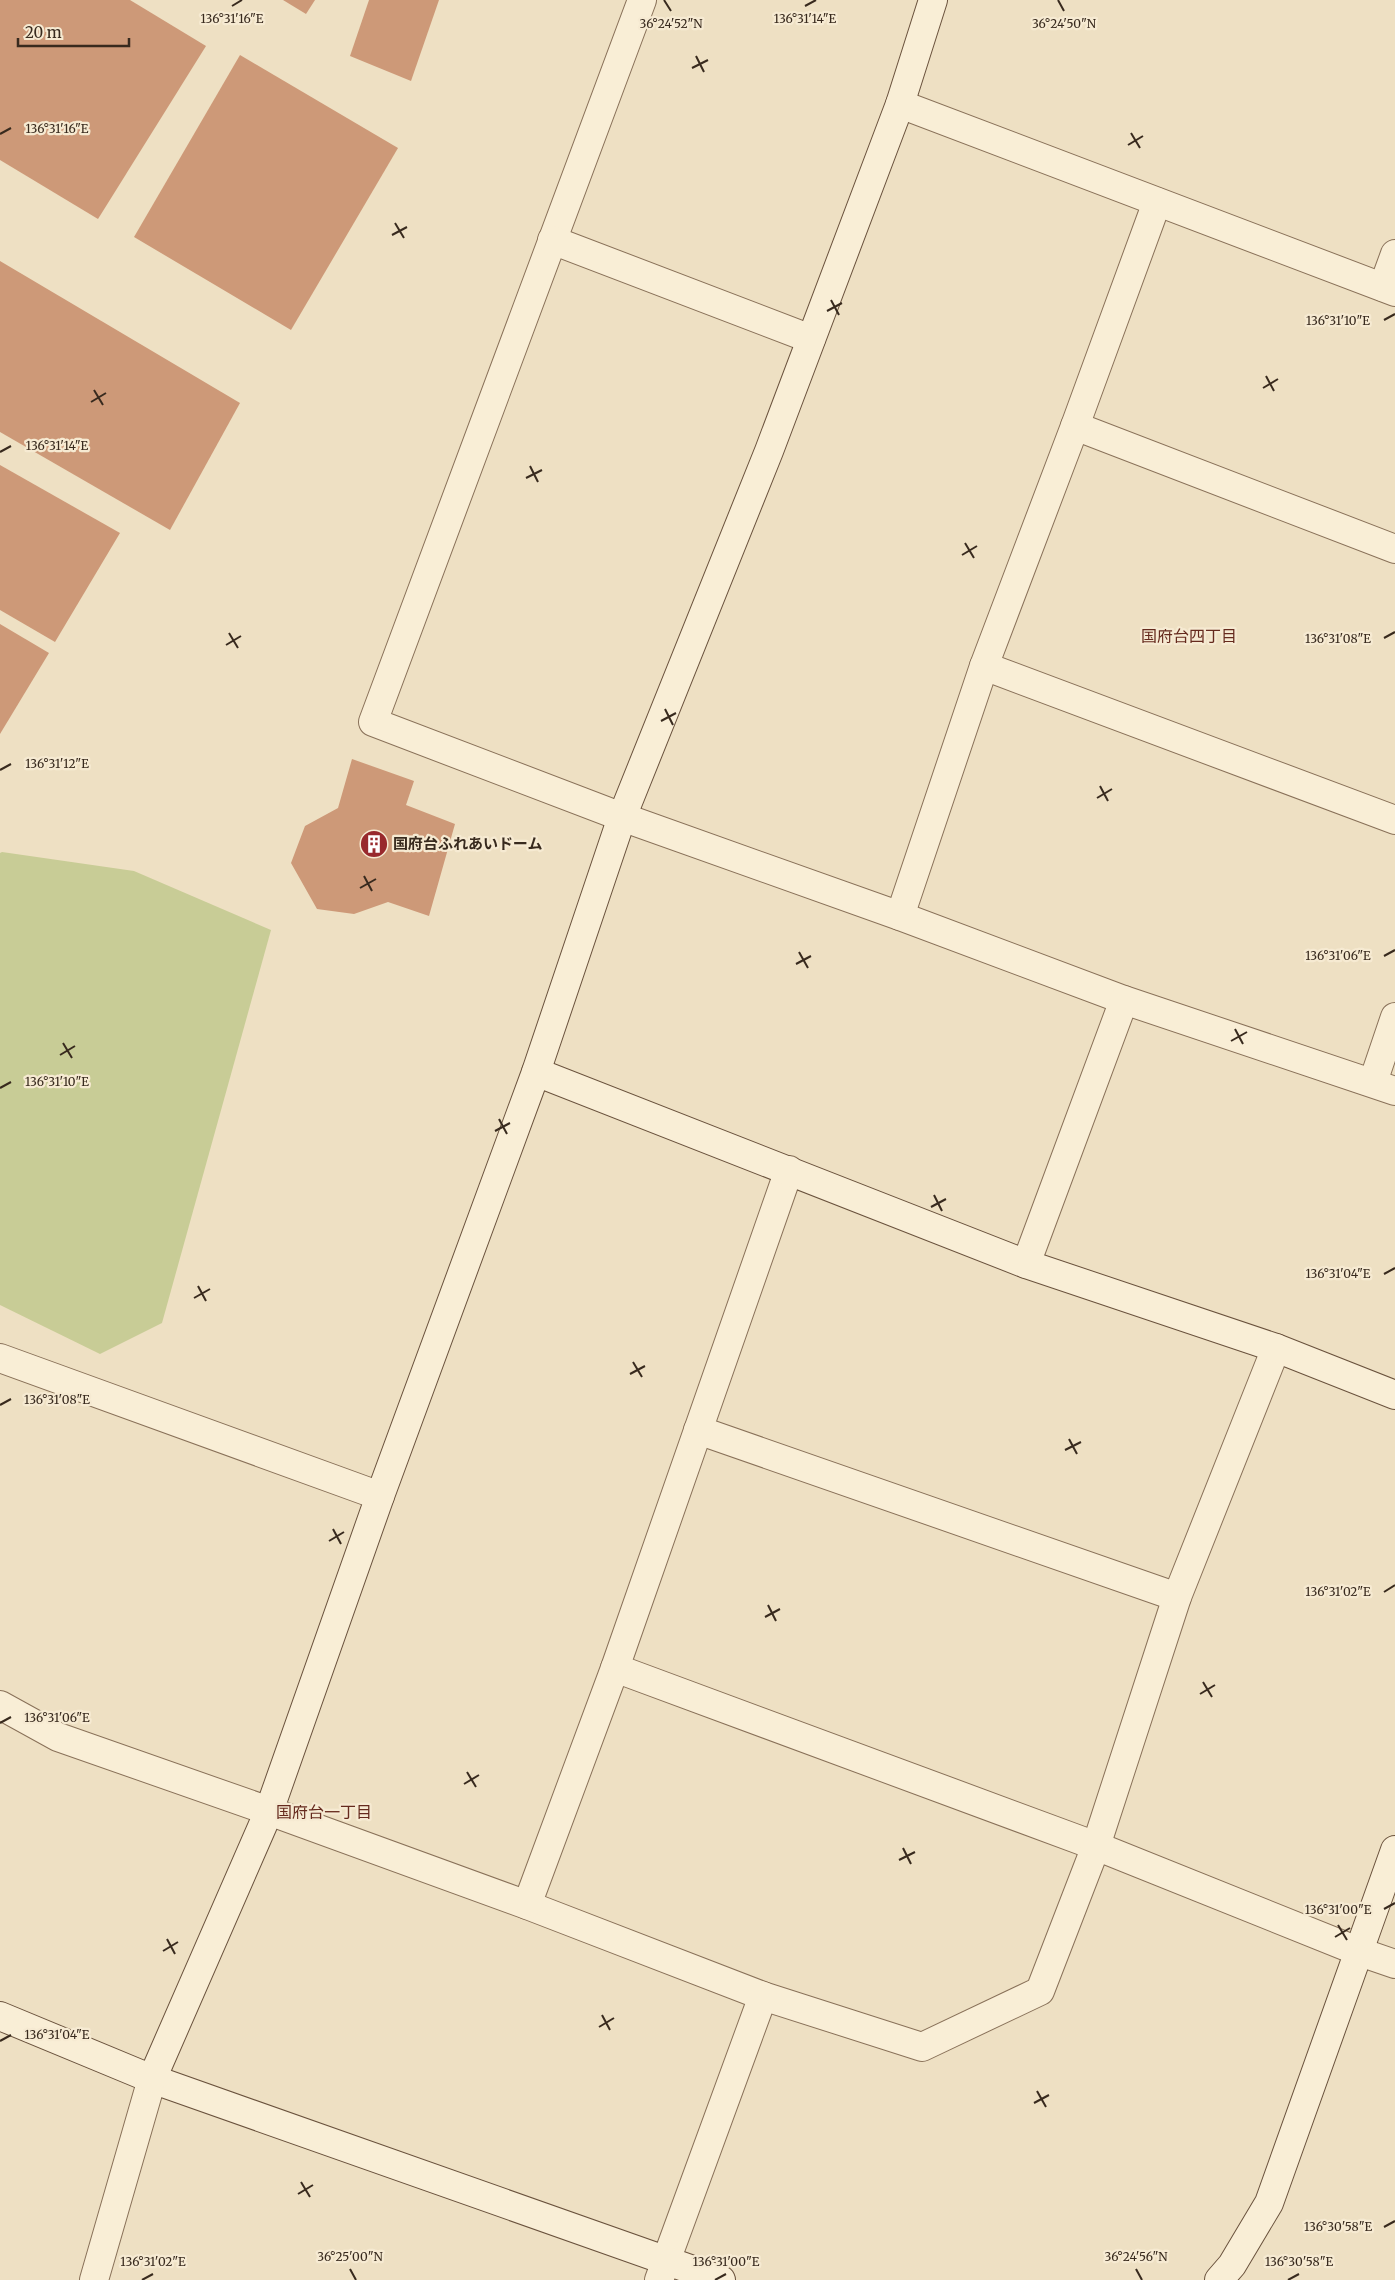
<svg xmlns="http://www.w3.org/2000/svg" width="1395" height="2280" viewBox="0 0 1395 2280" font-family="Merriweather,'Noto Sans JP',serif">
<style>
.green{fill:#c8cc96}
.building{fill:#cd9978}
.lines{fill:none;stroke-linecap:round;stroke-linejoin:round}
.street-casing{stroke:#897159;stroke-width:30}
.secondary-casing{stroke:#6a523d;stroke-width:30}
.street{stroke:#f9eed6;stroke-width:28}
.secondary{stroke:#f9eed6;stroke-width:28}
.ticks{fill:none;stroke:#382a1e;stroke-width:2}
.labels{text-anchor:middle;stroke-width:4.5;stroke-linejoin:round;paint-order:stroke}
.poi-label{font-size:15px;font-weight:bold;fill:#382a1e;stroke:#f6ead2;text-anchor:start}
.neighbourhood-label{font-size:16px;fill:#652a1d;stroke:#f6ead2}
.ticks-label{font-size:12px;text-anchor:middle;fill:#382a1e;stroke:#f6ead2;stroke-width:4.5;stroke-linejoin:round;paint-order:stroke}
</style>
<rect width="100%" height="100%" fill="#eee0c3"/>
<path class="green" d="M2,852L134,871L271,930L162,1323L100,1354L0,1305V853Z"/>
<g class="building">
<path d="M0,0H130L206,46L98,219L0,160Z"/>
<path d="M283,0H315L306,14Z"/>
<path d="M369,0H439L411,81L350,56Z"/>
<path d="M240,55L398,148L291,330L134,237Z"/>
<path d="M0,261L240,403L170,530L0,432Z"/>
<path d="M0,465L120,533L55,642L0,610Z"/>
<path d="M0,624L49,653L0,734Z"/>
<path d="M352,759L414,781L406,805L455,824L429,916L388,902L354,914L317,909L291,863L305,826L338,808Z"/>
</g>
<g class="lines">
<defs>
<g id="street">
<path d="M642,0L373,722L622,817L900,916L1124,1000L1395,1091"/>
<path d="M900,104L1395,292"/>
<path d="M552,240L811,339"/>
<path d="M1383,287L1395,254"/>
<path d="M1075,426L1395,549"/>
<path d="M984,666L1395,820"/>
<path d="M900,916L984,666L1075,426L1157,202"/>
<path d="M1373,1082L1395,1017"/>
<path d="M1026,1264L1124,1000"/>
<path d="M0,1358L380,1496"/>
<path d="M698,1430L1177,1597"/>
<path d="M615,1668L1096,1846L1360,1952L1395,1964"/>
<path d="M0,1705L58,1737L269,1811L527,1905L763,1996L922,2047L1040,1991L1096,1846L1177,1597L1276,1348"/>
<path d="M527,1905L615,1668L789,1170"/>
<path d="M94,2280L152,2079"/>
<path d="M659,2280L763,1996"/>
</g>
<g id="secondary">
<path d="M536,1072L1026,1264L1276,1348L1395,1395"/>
<path d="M0,2016L152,2079L721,2280"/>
<path d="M152,2079L269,1811L380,1496L536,1072L622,817L769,451L900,104L933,0"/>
<path d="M1219,2280L1232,2265L1269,2203L1395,1850"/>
</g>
</defs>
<use href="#street" class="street-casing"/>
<use href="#secondary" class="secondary-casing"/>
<use href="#street" class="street"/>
<use href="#secondary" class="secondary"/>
</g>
<path class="ticks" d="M664,0L671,11M1058,0L1064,11M232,6L242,0M805,6L816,0M696,56L704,72M692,68L708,60M1131,133L1140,148M0,134L11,128M1128,145L1143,136M395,223L404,238M392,235L407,227M831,300L839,315M827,311L842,303M1384,320L1395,314M1266,376L1274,391M1263,388L1278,379M94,390L103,405M91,402L106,393M0,452L11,446M530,466L538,482M526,478L542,470M965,543L974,558M962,555L977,546M229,633L238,648M1384,638L1395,632M226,645L241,636M665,709L673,725M661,721L676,713M0,770L11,764M1100,786L1108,801M1097,798L1112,789M364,876L372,891M360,888L376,879M799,952L808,968M1384,956L1395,950M796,964L811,956M1235,1029L1243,1044M1231,1041L1247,1032M63,1043L72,1058M60,1055L75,1046M0,1088L11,1082M499,1119L507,1134M495,1131L510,1123M934,1195L942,1211M931,1207L946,1199M1384,1274L1395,1268M198,1286L206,1301M194,1298L210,1289M633,1362L642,1377M630,1374L645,1366M0,1405L11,1399M1069,1439L1077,1454M1065,1450L1081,1442M333,1529L341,1544M329,1541L344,1532M1384,1592L1395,1585M768,1605L776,1621M765,1617L780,1609M1203,1682L1212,1697M1200,1694L1215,1685M0,1723L11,1717M467,1772L476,1787M464,1784L479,1775M903,1848L911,1864M899,1860L915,1852M1384,1909L1395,1903M1338,1925L1347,1940M1335,1937L1350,1928M167,1939L175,1954M163,1951L178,1942M602,2015L610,2030M599,2027L614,2018M0,2041L11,2035M1037,2091L1046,2107M1034,2103L1049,2095M301,2182L310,2197M298,2194L313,2185M1384,2227L1395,2221M350,2269L356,2280M1136,2269L1142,2280M142,2280L153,2274M715,2280L726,2274M1288,2280L1299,2274"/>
<defs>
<symbol id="building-disc" viewBox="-11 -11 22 22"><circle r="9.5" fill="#98292d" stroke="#f6ead2"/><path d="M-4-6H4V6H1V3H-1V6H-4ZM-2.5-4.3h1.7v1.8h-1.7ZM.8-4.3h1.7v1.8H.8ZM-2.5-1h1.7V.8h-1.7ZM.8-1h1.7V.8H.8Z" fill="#fff"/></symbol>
</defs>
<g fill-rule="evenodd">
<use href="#building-disc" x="358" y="828" width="32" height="32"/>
</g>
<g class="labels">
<g class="poi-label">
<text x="393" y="849">国府台ふれあいドーム</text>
</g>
<g class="neighbourhood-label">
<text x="1189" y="642">国府台四丁目</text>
<text x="324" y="1818">国府台一丁目</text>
</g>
</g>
<g class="ticks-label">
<text x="232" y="23">136°31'16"E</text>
<text x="805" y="23">136°31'14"E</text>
<text x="671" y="28">36°24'52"N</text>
<text x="1064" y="28">36°24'50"N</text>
<text x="57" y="133">136°31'16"E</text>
<text x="1338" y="325">136°31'10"E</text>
<text x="57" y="450">136°31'14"E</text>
<text x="1338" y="643">136°31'08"E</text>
<text x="57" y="768">136°31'12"E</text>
<text x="1338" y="960">136°31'06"E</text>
<text x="57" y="1086">136°31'10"E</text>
<text x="1338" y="1278">136°31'04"E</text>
<text x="57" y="1404">136°31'08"E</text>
<text x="1338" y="1596">136°31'02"E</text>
<text x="57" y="1722">136°31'06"E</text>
<text x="1338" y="1914">136°31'00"E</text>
<text x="57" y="2039">136°31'04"E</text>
<text x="1338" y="2231">136°30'58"E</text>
<text x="350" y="2261">36°25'00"N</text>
<text x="1136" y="2261">36°24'56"N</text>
<text x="153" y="2266">136°31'02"E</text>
<text x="726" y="2266">136°31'00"E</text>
<text x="1299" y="2266">136°30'58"E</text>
</g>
<path d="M18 38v8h111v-8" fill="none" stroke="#382a1e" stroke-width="2.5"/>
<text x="25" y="38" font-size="15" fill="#382a1e" stroke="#f6ead2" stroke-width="4" paint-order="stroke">20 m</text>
</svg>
